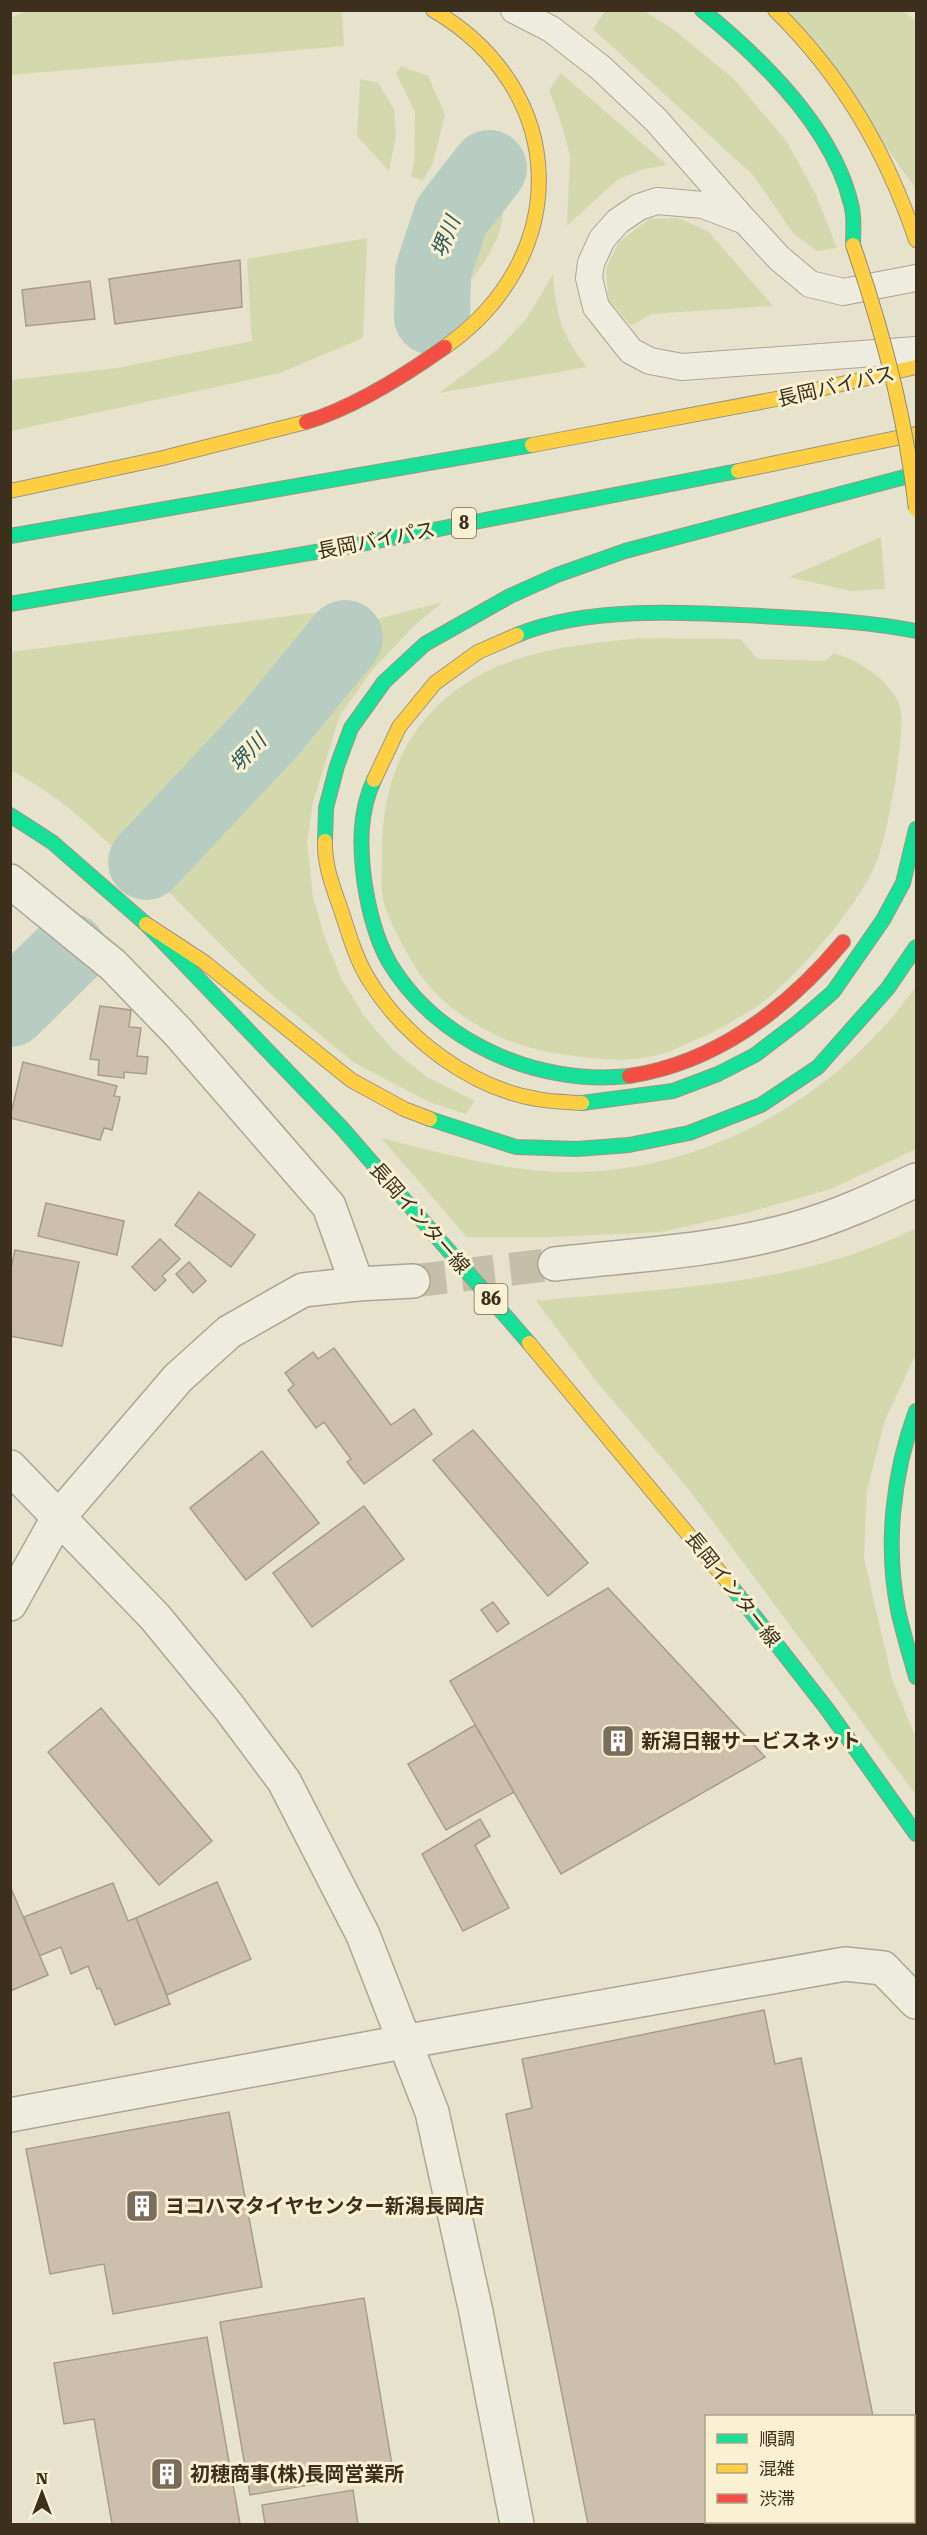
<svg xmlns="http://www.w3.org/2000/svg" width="927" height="2535" viewBox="0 0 927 2535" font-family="'Roboto Serif','Noto Sans JP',serif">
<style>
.green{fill:#d4d9ad}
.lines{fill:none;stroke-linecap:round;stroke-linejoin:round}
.river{stroke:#b8cdc2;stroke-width:76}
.building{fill:#ccc0ad;stroke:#a89d8b;stroke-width:1.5}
.street-tunnel{stroke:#c5bea9;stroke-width:33;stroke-dasharray:33 16;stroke-linecap:butt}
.lane-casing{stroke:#aca695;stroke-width:28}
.street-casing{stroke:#aca695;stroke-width:36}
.fast-casing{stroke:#9c9686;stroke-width:16}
.slow-casing{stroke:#9c9686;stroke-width:16}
.jam-casing{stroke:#9c9686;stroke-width:16}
.lane{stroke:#eeebdf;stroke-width:26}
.street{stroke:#eeebdf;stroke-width:33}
.fast{stroke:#16e098;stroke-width:14}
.slow{stroke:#ffcf43;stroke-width:14}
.jam{stroke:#f24e42;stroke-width:14}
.slow-bridge-casing{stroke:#918b7c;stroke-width:16;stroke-linecap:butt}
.slow-bridge{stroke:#ffcf43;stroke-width:14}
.labels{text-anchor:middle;stroke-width:6;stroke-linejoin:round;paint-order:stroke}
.shield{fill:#f9f1d1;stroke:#756952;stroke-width:1.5}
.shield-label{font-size:18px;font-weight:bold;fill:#3c2f1c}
.street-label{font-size:20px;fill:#3c2f1c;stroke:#f9f1d1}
.poi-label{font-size:20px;font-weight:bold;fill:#3c2f1c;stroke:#f9f1d1;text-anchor:start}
.water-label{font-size:21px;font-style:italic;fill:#2a5c5d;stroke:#f9f1d1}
</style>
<rect width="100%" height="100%" fill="#e7e2cc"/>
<g class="green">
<path d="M26,11H342L344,46L11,75V18Z"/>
<path d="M605,11H644L674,30L734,79L787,142L816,195L837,248L817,251L793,233L753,175L593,29Z"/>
<path d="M789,11H904L916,22V189Z"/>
<path d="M401,66L428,76L445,114L433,163L423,180L411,177L414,161L415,112L396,73Z"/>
<path d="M561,73L667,165L640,170L617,180L567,226L570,156L562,125L549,90Z"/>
<path d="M360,79L378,83L394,109L396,136L389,171L357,136Z"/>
<path d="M505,162C505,179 505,197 503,214C499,252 469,283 444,309L440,271L457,221Z"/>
<path d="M678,218L708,231L773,306L651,314L631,326L608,299L606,268L619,242L649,219Z"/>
<path d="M367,238L363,338L280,373L11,431V380L117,368L252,341L247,259Z"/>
<path d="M553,274C556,316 561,334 587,367L439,393L497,350L527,318Z"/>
<path d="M881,537L885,589L851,591L789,577Z"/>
<path d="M443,602L416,624L374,668L340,715L313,802L307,842L313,897L325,938L341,978L364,1016L393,1050L427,1077L475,1101L466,1114L429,1102L353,1062L266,990L149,872L280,730L351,644L362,623Z"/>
<path d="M328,611L342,618L340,633L264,727L137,864C114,850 96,831 76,814C55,797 34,783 11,770V652Z"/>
<path d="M639,638L740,639L758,659L825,661L834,653C858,660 890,680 899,704C908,727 887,836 877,861C861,901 809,962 776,991C750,1015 700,1040 667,1052C629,1066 587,1058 549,1052C500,1044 444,1012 417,970C405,951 392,926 384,904C380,891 382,872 382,858C380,778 411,710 484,673C532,648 586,644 639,638Z"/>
<path d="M916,986V1149L831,1189L746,1213L661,1232L553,1237H467L381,1138C442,1153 505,1172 569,1172C705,1173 839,1096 916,986Z"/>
<path d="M916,1228V1354L885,1420L867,1491L864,1558L892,1679L916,1738V1795L687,1487L596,1381L536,1301C663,1288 800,1287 916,1228Z"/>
</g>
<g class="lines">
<g class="river">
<path d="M432,317L433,272L451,217L489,168"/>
<path d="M146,862L269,731L345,638"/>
<path d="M10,1009L69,951"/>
</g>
</g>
<g class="building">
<path d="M240,260L242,307L115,324L109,279Z"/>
<path d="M90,281L95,319L26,326L22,290Z"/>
<path d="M100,1006L131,1010L129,1027L141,1028L137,1056L148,1057L146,1074L124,1072V1078L98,1075L99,1060L90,1059Z"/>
<path d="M23,1062L117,1086L114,1096L120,1097L112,1130L104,1128L100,1140L10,1118Z"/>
<path d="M199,1192L255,1235L231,1267L175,1225Z"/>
<path d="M46,1203L124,1221L117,1255L38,1236Z"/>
<path d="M160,1239L180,1259L162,1276L166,1280L155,1291L132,1267Z"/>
<path d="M15,1250L79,1262L62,1346L10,1336V1273Z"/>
<path d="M189,1262L206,1281L193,1293L176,1274Z"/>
<path d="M334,1348L391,1425L414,1409L432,1434L364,1484L347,1462L351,1459L324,1422L316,1428L288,1390L294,1385L285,1373L313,1352L318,1359Z"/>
<path d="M473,1430L588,1563L548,1596L433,1460Z"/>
<path d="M262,1451L319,1523L246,1580L190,1508Z"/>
<path d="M364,1506L404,1559L312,1627L273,1573Z"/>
<path d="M608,1588L765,1757L561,1874L450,1681Z"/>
<path d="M493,1602L509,1623L497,1632L481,1610Z"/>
<path d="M101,1708L212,1841L159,1885L48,1752Z"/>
<path d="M475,1725L514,1792L446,1830L408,1764Z"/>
<path d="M480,1819L490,1836L475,1845L509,1908L463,1931L422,1854Z"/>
<path d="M217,1882L251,1959L167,1995L136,1918Z"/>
<path d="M113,1883L128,1921L136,1918L170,2004L115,2025L100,1988L97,1989L88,1966L71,1974L61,1947L39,1956L24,1917Z"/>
<path d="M10,1886L48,1975L10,1991Z"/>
<path d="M764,2010L775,2064L801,2058L873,2416H706V2522H762L747,2524H588L506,2114L532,2108L522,2059Z"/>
<path d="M229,2112L262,2287L113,2314L104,2264L50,2274L26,2149Z"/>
<path d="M364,2298L393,2471L250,2495L220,2322Z"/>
<path d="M207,2337L240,2524H112L94,2419L64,2424L54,2363Z"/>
<path d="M353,2490L358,2524H265L262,2505Z"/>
</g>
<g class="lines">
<path class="street-tunnel" d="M413,1281L555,1264"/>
<defs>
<g id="lane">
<path d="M514,10L551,29L601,68L656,120L743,219"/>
<path d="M916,278L843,292L810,284L779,258L745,221L703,205L657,201L639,207L618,221L602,239L591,263L589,278L596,307L631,351L650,361L682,367L916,350"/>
</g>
<g id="street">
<path d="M10,881L113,965L178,1032L329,1206L357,1284"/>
<path d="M555,1264C634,1255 717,1251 794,1229C837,1217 876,1199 916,1180"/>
<path d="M10,1467L155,1617L228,1706L284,1781L363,1935L432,2112L476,2312L517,2524"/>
<path d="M10,1604L58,1518L178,1378L229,1332L303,1290L357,1284L413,1281"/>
<path d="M10,2115L403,2042L845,1964L883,1968L916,2002"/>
</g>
<g id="fast">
<path d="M702,10C761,58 833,128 851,204C855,217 853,231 853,245"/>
<path d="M10,536L532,445"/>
<path d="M10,604L351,546L738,471"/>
<path d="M517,635C586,606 687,612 761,616C813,619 865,621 916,631"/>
<path d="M374,780C359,812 360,845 364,879C368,907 375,937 389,962C437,1042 537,1086 629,1076"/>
<path d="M10,815L52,842L146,924L341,1127L529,1343"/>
<path d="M325,841L326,808L337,766L351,728L384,682L425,644L510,596L557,575L625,551L916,474"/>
<path d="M582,1103L673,1091L718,1074L755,1055L797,1023L833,992L883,920L903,883L916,829"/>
<path d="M430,1119L516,1147L577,1149L629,1145L689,1133L761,1105L818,1067L888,988L916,947"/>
<path d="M916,1411C893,1473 885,1545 898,1610C903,1633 910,1655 916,1677"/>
<path d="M727,1581L827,1709L916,1834"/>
</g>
<g id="slow">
<path d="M433,10C570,90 574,256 445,347"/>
<path d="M775,10C842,76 886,151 916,240"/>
<path d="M532,445L776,399L916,367"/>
<path d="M738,471L916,434"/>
<path d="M10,491L163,458L306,422"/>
<path d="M374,780L399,727L435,683L478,652L517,635"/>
<path d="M325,841C324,867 335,892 343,916C350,938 357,961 369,980C404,1037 470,1088 537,1099C552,1102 567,1102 582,1103"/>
<path d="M146,924L204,962L351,1080L404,1109L430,1119"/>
<path d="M529,1343L727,1581"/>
</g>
<g id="jam">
<path d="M306,422C353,408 404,376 445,347"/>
<path d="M629,1076C716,1063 788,1008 843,942"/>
</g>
</defs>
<use href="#lane" class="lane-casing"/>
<use href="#street" class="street-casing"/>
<use href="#fast" class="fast-casing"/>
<use href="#slow" class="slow-casing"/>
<use href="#jam" class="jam-casing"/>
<use href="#lane" class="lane"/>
<use href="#street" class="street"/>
<use href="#fast" class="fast"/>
<use href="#slow" class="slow"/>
<use href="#jam" class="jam"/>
<defs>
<path id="slow-bridge" d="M853,245C883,331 906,418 916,509"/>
</defs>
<use href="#slow-bridge" class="slow-bridge-casing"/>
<use href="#slow-bridge" class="slow-bridge"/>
</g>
<defs>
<symbol id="building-square" viewBox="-11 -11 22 22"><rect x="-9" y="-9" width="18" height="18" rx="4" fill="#786e5a" stroke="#f9f1d1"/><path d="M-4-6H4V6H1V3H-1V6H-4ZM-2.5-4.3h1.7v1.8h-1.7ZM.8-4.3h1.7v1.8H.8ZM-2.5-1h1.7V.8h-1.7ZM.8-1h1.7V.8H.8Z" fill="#fff"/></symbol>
</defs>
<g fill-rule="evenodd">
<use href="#building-square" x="599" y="1722" width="38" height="38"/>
<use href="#building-square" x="123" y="2187" width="38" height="38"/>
<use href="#building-square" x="148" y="2455" width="38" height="38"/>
</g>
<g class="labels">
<g class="shield">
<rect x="452" y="508" width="24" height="30" rx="4.5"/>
<rect x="474.5" y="1284" width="33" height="30" rx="4.5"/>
</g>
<g class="shield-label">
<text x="464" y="529">8</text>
<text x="491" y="1305">86</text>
</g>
<g class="street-label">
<text transform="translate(836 386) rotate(-13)" y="7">長岡バイパス</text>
<text transform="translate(376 540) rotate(-11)" y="7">長岡バイパス</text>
<text transform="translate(420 1218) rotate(49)" y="7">長岡インター線</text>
<text transform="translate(733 1589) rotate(52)" y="7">長岡インター線</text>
</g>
<g class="poi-label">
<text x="641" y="1748">新潟日報サービスネット</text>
<text x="165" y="2213">ヨコハマタイヤセンター新潟長岡店</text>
<text x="190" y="2481">初穂商事(株)長岡営業所</text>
</g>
<g class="water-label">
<text transform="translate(446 237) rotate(-68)" y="7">堺川</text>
<text transform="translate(248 753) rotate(-47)" y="7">堺川</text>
</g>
</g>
<rect width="927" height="2535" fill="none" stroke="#3c2f1c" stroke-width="24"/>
<rect x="705" y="2415" width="210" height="108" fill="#f9f1d1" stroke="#ada389" stroke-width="1.5"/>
<rect x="717" y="2434" width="30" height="9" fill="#16e098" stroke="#ada389" stroke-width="1.5"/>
<text x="759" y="2445" font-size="18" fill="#3c2f1c">順調</text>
<rect x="717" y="2464" width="30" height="9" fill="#ffcf43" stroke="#ada389" stroke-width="1.5"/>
<text x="759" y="2475" font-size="18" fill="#3c2f1c">混雑</text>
<rect x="717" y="2494" width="30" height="9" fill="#f24e42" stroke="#ada389" stroke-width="1.5"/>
<text x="759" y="2505" font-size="18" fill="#3c2f1c">渋滞</text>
<g transform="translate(42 2493)" stroke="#f9f1d1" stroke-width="4.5" paint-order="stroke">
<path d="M0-4.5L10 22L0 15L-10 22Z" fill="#3c2f1c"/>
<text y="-9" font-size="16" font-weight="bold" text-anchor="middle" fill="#3c2f1c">N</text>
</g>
</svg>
